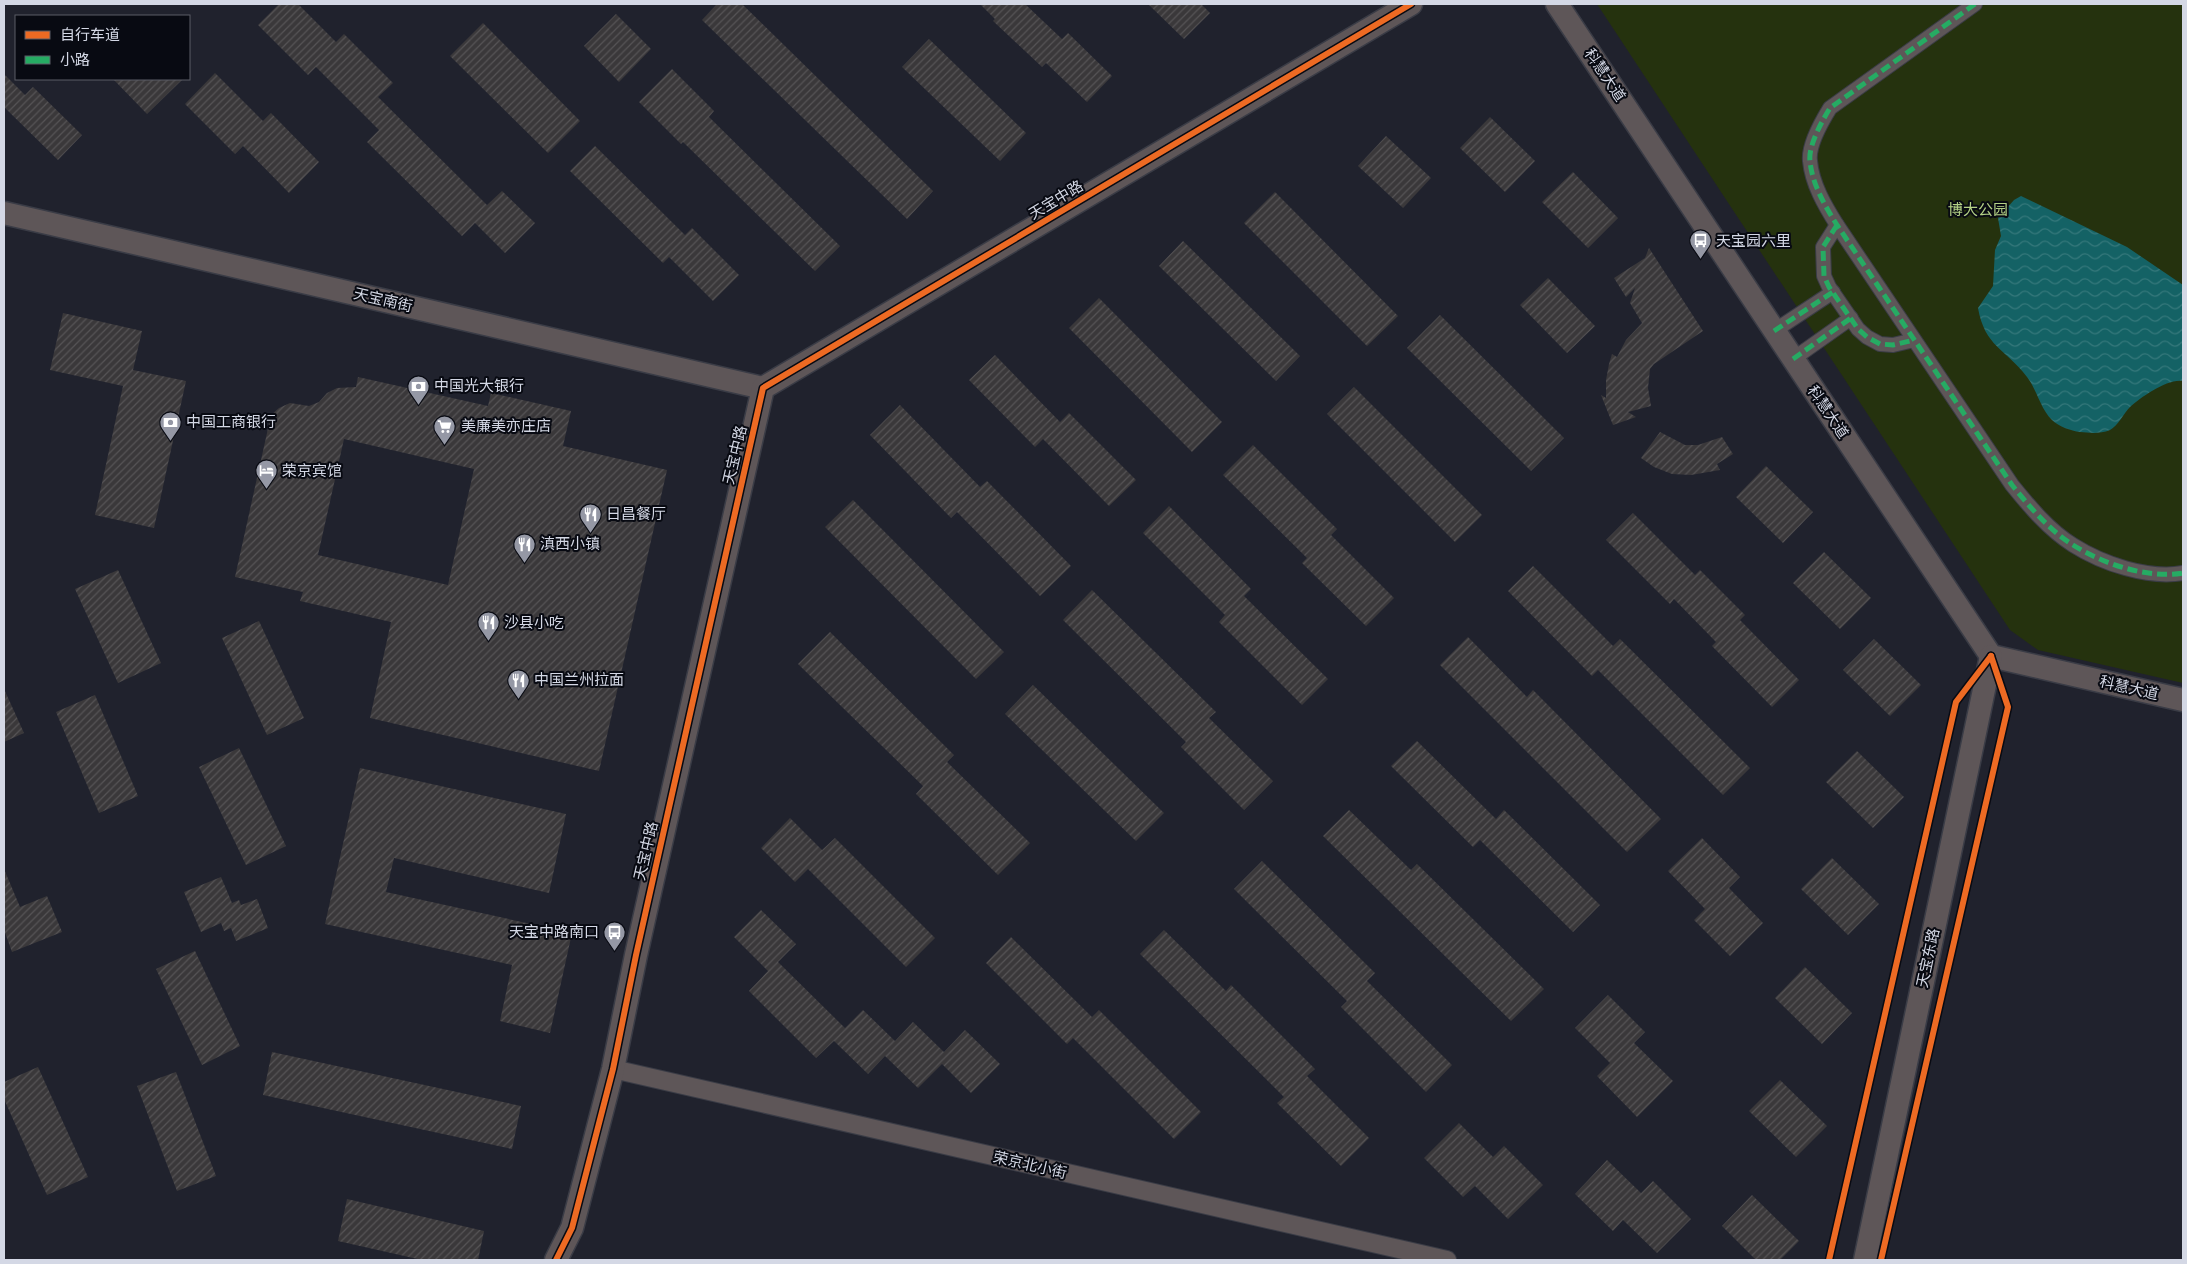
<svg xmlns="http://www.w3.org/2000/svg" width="2187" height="1264" viewBox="0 0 2187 1264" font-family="Barlow,'Noto Sans SC',sans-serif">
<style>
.park{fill:#25320e}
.water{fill:url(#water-waves)}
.building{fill:url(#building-hatch);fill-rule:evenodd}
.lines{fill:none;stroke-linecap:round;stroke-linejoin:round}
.pedestrian-casing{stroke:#3a3c46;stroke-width:16}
.minor-casing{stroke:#3a3c46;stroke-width:20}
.tertiary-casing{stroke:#3a3c46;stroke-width:25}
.pedestrian{stroke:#5e5658;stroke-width:14}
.minor{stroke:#5e5658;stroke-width:18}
.tertiary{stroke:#5e5658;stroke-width:22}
.quiet{stroke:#26ab63;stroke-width:5;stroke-dasharray:10 5;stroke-linecap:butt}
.cycleway-casing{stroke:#080a12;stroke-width:9}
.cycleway{stroke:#ed6a23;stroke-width:6}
.labels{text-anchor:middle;stroke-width:4;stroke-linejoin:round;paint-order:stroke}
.street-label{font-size:15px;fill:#d4d8e5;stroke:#080a12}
.park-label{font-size:15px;fill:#b4d186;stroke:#080a12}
.poi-label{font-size:15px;fill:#d4d8e5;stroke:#080a12;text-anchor:start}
</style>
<defs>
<pattern id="water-waves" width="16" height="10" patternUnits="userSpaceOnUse" patternTransform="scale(1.25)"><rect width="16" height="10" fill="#146265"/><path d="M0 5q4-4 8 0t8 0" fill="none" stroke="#35787b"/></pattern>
<pattern id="building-hatch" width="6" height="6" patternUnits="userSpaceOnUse" patternTransform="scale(1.25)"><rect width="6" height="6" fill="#3a383a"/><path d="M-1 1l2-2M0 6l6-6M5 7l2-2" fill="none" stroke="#565456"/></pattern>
</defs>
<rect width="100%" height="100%" fill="#20222d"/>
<path class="park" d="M1597,4H2183V683L2038,650L2010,630Z"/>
<path class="water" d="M2021,196L2127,247L2183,285V381C2168,378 2141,397 2130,407C2124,413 2118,426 2110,430C2100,434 2090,433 2080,432C2071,431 2058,426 2052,420C2040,408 2037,390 2027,377C2005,348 1985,347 1978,308L1993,286L1995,250L2001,236L1998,218L2014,200Z"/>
<g class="building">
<path d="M279,4H298L336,42L344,34L393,83L378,97L487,205L502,191L535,223L505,253L475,223L462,236L367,142L379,130L316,67L308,75L258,25Z"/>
<path d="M717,4H742L933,191L907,219L702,20Z"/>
<path d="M980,4H1025L1062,39L1068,33L1112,76L1087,102L1046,63L1042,67L993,21L995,19Z"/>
<path d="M1148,4H1201L1210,13L1184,39Z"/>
<path d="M616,14L651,49L619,82L584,46Z"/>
<path d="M483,23L580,121L548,153L450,56Z"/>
<path d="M929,39L1026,133L1000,161L902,67Z"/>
<path d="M672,69L714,111L709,117L840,246L815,271L683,142L681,144L639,102Z"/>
<path d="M215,73L263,121L271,113L319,162L289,193L243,146L235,154L185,104Z"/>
<path d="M4,74L25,95L33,87L82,135L58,160L4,107Z"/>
<path d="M113,79H183L147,114Z"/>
<path d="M1490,117L1535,161L1505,192L1460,148Z"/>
<path d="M1386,136L1431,178L1403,208L1358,166Z"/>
<path d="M595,146L685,235L692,228L739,275L713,301L669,257L663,263L570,171Z"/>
<path d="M1573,172L1618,218L1588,248L1542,202Z"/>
<path d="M1275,192L1398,316L1367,346L1244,223Z"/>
<path d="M1183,241L1300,356L1276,381L1159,266Z"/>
<path d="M1649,248L1703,331L1654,364L1650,369L1648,388L1651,406L1628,412L1636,417L1613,425L1601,395L1606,398V380L1609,364L1612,354L1617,357L1626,340L1642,323L1630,303L1635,288L1626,297L1614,278L1645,258Z"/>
<path d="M1548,278L1595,326L1567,353L1520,305Z"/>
<path d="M1099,298L1222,422L1192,452L1069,328Z"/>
<path d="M63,313L142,331L133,370L186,381L154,528L95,515L123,386L50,370Z"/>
<path d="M1440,315L1564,438L1531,471L1407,348Z"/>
<path d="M995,355L1060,422L1069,413L1136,480L1109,506L1043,439L1035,447L969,380Z"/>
<path d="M358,377L488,406L491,393L571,411L563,446L667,470L599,771L370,718L391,622L300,601L303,592L235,577L271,415L279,408L290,403L309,406L319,402L327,393L337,388L356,387ZM344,439L474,469L448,585L318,555Z"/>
<path d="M1354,387L1482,515L1455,542L1327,414Z"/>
<path d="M900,405L980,487L987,481L1071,566L1040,596L957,512L951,518L870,435Z"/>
<path d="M1660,432L1685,445H1698L1722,437L1733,454L1717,464L1720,470L1691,475L1672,474L1654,467L1641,458Z"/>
<path d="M1253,445L1337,529L1331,535L1394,598L1366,626L1302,563L1307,558L1223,475Z"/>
<path d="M1766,466L1813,512L1783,543L1736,497Z"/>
<path d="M853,500L1004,652L976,679L825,527Z"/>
<path d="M1169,506L1251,589L1244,596L1328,679L1302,705L1219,622L1225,615L1143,533Z"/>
<path d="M1633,513L1695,575L1700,570L1745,615L1740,620L1799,680L1772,707L1712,646L1716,642L1674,599L1670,604L1606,540Z"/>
<path d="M1824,552L1871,598L1840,629L1793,583Z"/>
<path d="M1533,566L1613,646L1620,639L1750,768L1723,795L1598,670L1592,676L1508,591Z"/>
<path d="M118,570L161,663L118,683L75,589Z"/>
<path d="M1092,590L1216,712L1209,718L1273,781L1244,810L1181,747L1186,742L1063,620Z"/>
<path d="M259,621L304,718L267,735L222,638Z"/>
<path d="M830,632L954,755L947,762L1030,843L998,875L916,794L923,786L798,664Z"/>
<path d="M1468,637L1527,697L1533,690L1661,819L1627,852L1440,665Z"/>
<path d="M1874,639L1921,685L1890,716L1843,670Z"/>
<path d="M1033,685L1164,813L1136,841L1005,714Z"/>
<path d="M4,689L24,733L4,742Z"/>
<path d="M95,695L138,796L99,813L56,712Z"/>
<path d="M1417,741L1496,819L1504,810L1600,905L1573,932L1480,840L1473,847L1391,766Z"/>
<path d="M239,748L286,846L246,865L199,767Z"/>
<path d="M1857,751L1904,797L1873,828L1826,782Z"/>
<path d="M360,768L566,814L549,893L394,858L386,892L572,933L550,1033L500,1021L512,965L325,924Z"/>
<path d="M1349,810L1411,870L1417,864L1544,989L1511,1021L1323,836Z"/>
<path d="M790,818L822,850L835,838L935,938L906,967L808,869L795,882L761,848Z"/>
<path d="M1702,838L1740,877L1729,888L1763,923L1730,956L1694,920L1705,909L1668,871Z"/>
<path d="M1832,858L1879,904L1848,935L1801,889Z"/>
<path d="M1262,861L1375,973L1367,981L1452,1065L1426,1092L1341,1007L1347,1001L1234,889Z"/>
<path d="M4,869L20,907L47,896L62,932L12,952L4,930Z"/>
<path d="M221,877L232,903L239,900L241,905L257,899L268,928L236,941L231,928L224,931L221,923L201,932L184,892Z"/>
<path d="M761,910L796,944L778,962L845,1028L863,1010L895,1041L913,1022L944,1052L965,1030L1000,1064L971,1093L942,1064L918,1088L885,1056L868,1074L834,1041L816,1058L749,991L768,971L734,937Z"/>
<path d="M1164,930L1226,991L1231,985L1315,1069L1307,1076L1369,1138L1341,1166L1277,1103L1284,1097L1140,954Z"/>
<path d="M1011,937L1092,1017L1099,1010L1201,1112L1174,1139L1073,1038L1067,1044L986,963Z"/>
<path d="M195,951L240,1046L202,1065L156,969Z"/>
<path d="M1805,967L1852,1013L1822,1044L1775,998Z"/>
<path d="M1608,995L1645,1032L1634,1043L1673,1081L1637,1117L1597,1076L1610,1063L1575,1028Z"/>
<path d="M272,1052L521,1106L512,1149L263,1095Z"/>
<path d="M38,1067L88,1177L47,1195L4,1099V1082Z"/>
<path d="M176,1072L216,1176L177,1191L137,1086Z"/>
<path d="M1780,1080L1827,1126L1796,1157L1749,1111Z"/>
<path d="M1459,1123L1493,1157L1504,1146L1543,1185L1508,1219L1475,1186L1463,1197L1424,1158Z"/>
<path d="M1607,1160L1641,1193L1653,1181L1691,1219L1657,1253L1623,1220L1613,1231L1575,1194Z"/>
<path d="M1752,1195L1799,1241L1780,1260H1756L1722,1226Z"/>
<path d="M347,1199L484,1231L478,1260H422L338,1241Z"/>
</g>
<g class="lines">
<defs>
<g id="pedestrian">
<path d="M1975,4L1830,108C1822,121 1808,146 1810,161C1812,184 1825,206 1837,225L2012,485C2029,506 2049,530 2073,545C2103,564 2148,579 2183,573"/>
<path d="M1837,225L1823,247L1824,276L1829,287L1858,329L1867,337L1880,344L1893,345L1914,340"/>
<path d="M1774,331L1833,292"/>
<path d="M1793,359L1851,318"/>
</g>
<path id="minor" d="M613,1069L1447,1260"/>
<g id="tertiary">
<path d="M1557,4L1991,656L2183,700"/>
<path d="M4,213L763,388"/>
<path d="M556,1260L572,1228L613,1069L636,955L763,388L1411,4"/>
<path d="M1865,1260L1991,656"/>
</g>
</defs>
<use href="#pedestrian" class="pedestrian-casing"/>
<use href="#minor" class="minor-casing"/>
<use href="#tertiary" class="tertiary-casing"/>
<use href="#pedestrian" class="pedestrian"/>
<use href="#minor" class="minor"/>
<use href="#tertiary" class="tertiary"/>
<g class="quiet">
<path d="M1975,4L1830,108C1822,121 1808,146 1810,161C1812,184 1825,206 1837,225L2012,485C2029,506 2049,530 2073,545C2103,564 2148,579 2183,573"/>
<path d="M1837,225L1823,247L1824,276L1829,287L1858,329L1867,337L1880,344L1893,345L1914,340"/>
<path d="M1774,331L1833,292"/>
<path d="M1793,359L1851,318"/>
</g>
<defs>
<g id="cycleway">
<path d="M556,1260L572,1228L613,1069L636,955L763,388L1411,4"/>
<path d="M1829,1260L1956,702L1991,656"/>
<path d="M1881,1260L2008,707L1991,656"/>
</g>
</defs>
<use href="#cycleway" class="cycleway-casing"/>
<use href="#cycleway" class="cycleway"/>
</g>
<defs>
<symbol id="bus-pin" viewBox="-11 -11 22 30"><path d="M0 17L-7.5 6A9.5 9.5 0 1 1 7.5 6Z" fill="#9598a5" stroke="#080a12"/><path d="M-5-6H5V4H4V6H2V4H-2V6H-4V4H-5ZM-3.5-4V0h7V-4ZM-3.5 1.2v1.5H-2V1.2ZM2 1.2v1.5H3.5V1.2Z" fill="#fff"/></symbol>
<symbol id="bank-pin" viewBox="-11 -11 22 30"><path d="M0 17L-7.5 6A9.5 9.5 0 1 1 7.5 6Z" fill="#9598a5" stroke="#080a12"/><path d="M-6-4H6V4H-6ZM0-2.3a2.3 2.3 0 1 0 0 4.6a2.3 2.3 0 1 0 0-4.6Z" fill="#fff"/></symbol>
<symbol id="supermarket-pin" viewBox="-11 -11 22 30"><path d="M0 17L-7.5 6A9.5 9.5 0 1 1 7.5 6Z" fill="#9598a5" stroke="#080a12"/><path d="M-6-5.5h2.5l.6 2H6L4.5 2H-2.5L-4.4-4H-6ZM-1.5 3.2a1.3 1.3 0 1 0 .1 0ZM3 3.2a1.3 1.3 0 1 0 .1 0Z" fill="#fff"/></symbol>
<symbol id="hotel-pin" viewBox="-11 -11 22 30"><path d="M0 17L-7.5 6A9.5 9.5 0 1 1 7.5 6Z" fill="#9598a5" stroke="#080a12"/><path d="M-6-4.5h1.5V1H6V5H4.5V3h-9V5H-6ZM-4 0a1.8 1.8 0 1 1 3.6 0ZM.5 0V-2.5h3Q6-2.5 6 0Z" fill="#fff"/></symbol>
<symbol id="restaurant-pin" viewBox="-11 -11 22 30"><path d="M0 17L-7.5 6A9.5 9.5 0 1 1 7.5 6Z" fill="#9598a5" stroke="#080a12"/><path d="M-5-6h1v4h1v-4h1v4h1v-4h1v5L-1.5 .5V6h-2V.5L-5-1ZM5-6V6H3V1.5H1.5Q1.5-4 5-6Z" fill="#fff"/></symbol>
</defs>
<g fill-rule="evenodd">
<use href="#bus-pin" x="1688" y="228" width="25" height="34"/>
<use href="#bank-pin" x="406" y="374" width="25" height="34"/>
<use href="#bank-pin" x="158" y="410" width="25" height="34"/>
<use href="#supermarket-pin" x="432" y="414" width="25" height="34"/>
<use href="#hotel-pin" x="254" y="458" width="25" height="34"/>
<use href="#restaurant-pin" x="578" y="502" width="25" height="34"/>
<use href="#restaurant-pin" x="512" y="532" width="25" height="34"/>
<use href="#restaurant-pin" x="476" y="610" width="25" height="34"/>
<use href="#restaurant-pin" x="506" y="668" width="25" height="34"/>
<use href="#bus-pin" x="602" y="920" width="25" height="34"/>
</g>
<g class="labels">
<g class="street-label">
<text transform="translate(1605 75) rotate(56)" y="5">科慧大道</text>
<text transform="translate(1056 200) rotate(-31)" y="5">天宝中路</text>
<text transform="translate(383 300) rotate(13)" y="5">天宝南街</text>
<text transform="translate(1828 412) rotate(56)" y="5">科慧大道</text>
<text transform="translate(735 455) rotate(-77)" y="5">天宝中路</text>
<text transform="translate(2129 688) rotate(13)" y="5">科慧大道</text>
<text transform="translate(646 851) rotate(-77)" y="5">天宝中路</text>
<text transform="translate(1928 958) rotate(-78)" y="5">天宝东路</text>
<text transform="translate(1030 1165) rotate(13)" y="5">荣京北小街</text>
</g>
<g class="park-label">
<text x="1978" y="215">博大公园</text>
</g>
<g class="poi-label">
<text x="1716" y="246">天宝园六里</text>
<text x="434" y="391">中国光大银行</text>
<text x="186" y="427">中国工商银行</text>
<text x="461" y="431">美廉美亦庄店</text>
<text x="282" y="476">荣京宾馆</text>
<text x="606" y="519">日昌餐厅</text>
<text x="540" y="549">滇西小镇</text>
<text x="504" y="628">沙县小吃</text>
<text x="534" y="685">中国兰州拉面</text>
<text x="599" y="937" text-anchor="end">天宝中路南口</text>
</g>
</g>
<rect width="2187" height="1264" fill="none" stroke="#d4d8e5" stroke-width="10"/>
<rect x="15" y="15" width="175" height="65" fill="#080a12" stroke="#5a5c66"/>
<rect x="25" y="31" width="25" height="8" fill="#ed6a23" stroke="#5a5c66"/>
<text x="60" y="40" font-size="15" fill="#d4d8e5">自行车道</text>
<rect x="25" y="56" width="25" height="8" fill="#26ab63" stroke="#5a5c66"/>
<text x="60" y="65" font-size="15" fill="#d4d8e5">小路</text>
</svg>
